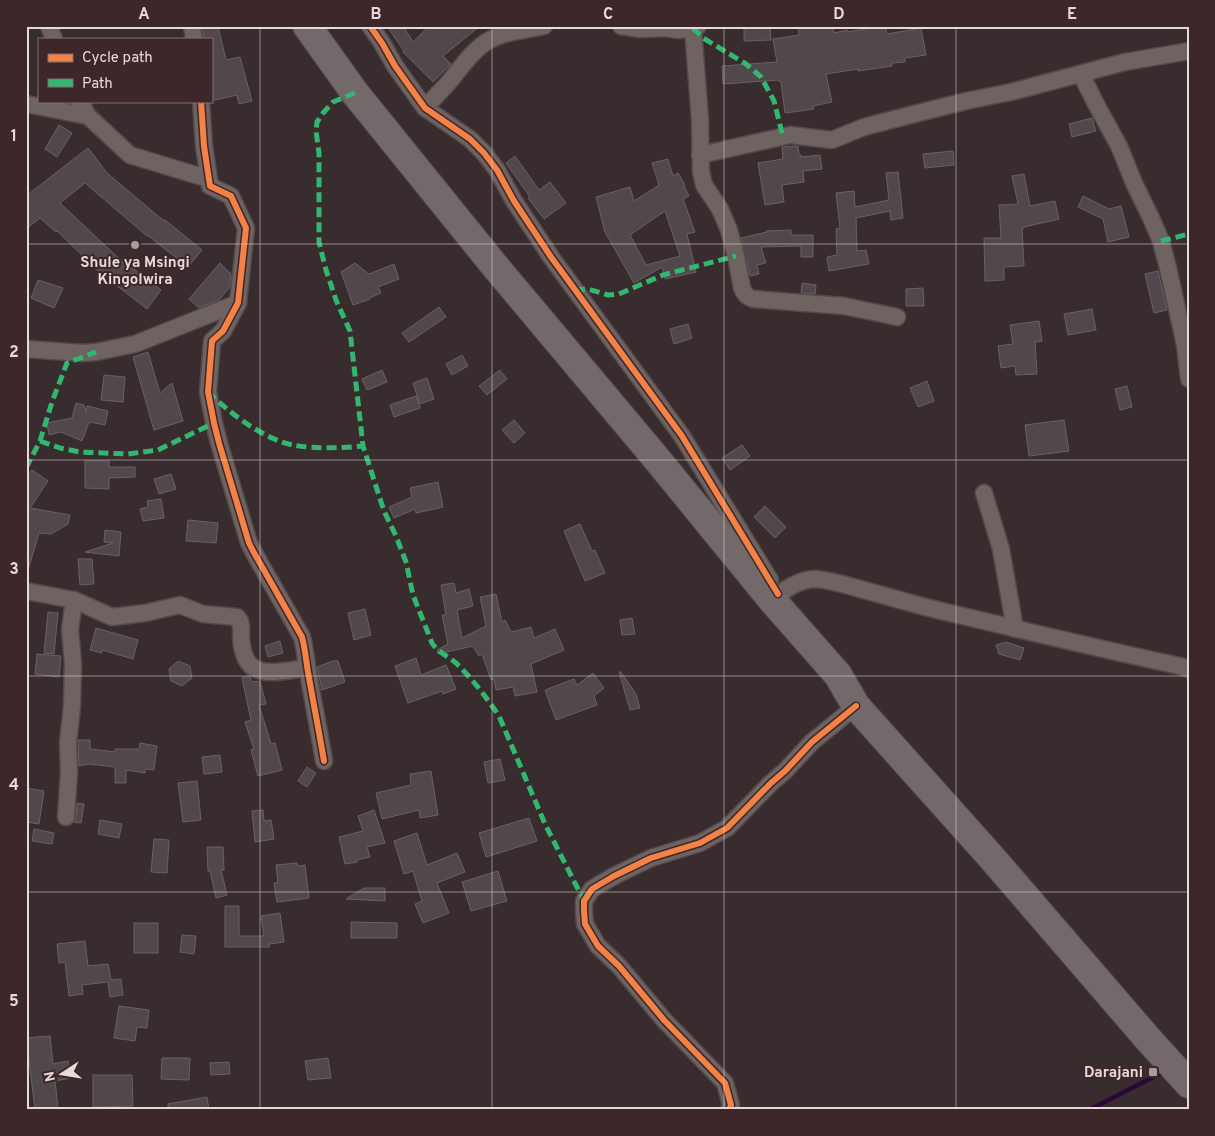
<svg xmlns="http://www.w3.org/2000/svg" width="1215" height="1136" viewBox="0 0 1215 1136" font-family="Overpass,sans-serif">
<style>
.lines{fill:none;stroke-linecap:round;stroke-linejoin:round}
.stream{stroke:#290837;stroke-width:4.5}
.building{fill:#51484b;stroke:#6b6164;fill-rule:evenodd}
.street-casing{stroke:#53494b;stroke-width:19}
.highway-casing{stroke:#53494b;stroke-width:30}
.street{stroke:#6e6361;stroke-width:16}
.highway{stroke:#74696a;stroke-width:28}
.quiet{stroke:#33b770;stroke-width:5;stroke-dasharray:10 5;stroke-linecap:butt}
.cycleway-casing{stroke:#3d272b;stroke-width:9}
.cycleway{stroke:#f48246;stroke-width:6}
.grid{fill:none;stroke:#e8d9db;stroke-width:1;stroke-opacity:0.55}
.poi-dot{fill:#aa9c9e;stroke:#3d272b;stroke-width:2}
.labels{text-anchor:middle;stroke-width:4;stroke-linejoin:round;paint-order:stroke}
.poi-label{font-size:15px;font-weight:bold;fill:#e8d9db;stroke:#3d272b}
.neatline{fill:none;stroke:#e8d9db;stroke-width:2}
.grid-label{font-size:16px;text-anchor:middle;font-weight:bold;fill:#e8d9db}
</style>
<rect width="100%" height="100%" fill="#382c2e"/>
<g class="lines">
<path class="stream" d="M1089,1110L1165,1071"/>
</g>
<g class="building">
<path d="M202,26H218L226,60L240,57L252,101L239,104L237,95L211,101V39H204Z"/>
<path d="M387,26H403L413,42L429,26H480L443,56L451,64L433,82L403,52L404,51Z"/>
<path d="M770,26L771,40L744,41V27Z"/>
<path d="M809,26H833L834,33L847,30V32L885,26L887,34L921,28L926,55L905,58V62L892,63V66L858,71V69L826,74L832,102L813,106L814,109L785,113L781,82H780L779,80L723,84L722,66L777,62L773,39L799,35L798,28Z"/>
<path d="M1092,118L1096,131L1072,137L1069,124Z"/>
<path d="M59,125L72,133L57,157L45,149Z"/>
<path d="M798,146L799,155H801V157L820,155L822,169L803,171L804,182L782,185L784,202L765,205L758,163L783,159L782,147Z"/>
<path d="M88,148L107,173L164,221L165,220L202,250L188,267L147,235V236L85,183L60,203L129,268L130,266L161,290L147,309L111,281L110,282L57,231L56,232L40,218L26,229V196Z"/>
<path d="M953,151L954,165L925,168L923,154Z"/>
<path d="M515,156L539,190L550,182L566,203L544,219L528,198L530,197L506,163Z"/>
<path d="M668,159L673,176L678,173L685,185L684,186L689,196L683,199L695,232L687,234L696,272L665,279L662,267L634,283L605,232L596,197L630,187L634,201L659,185L652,163ZM665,211L680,256L646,265L630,235Z"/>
<path d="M898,172L903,218L891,220L890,211L856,218L857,251L866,250L869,264L829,271L827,257L837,255L836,229L840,228L836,193L854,191L855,207L889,200L886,173Z"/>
<path d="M1024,174L1030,206L1055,201L1059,219L1024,227V228H1022L1024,266L1004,267V280L985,281L984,238H1001L999,205L1018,204L1012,176Z"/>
<path d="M1083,196L1109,209L1121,206L1129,237L1108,242L1103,219L1078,207Z"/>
<path d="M791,230V235H813V257H801V246L761,247L766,263L757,265L759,274L750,276L741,238L767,232L766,231Z"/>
<path d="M220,263L231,274L230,287L219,300L199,308L189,299Z"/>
<path d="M355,263L369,274L394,264L399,279L378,287L381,293L369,298L370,299L353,305L341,272Z"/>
<path d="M1158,271L1167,310L1154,313L1145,274Z"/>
<path d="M38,280L63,288L54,308L31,298Z"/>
<path d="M802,283L816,285L815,294L801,293Z"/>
<path d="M923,288L924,306H906V289Z"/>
<path d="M439,307L446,317L409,342L402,333Z"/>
<path d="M1092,309L1096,330L1068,335L1064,314Z"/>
<path d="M1039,321L1042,341L1035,342L1037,374L1016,375L1015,366L1001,368L998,346L1013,344L1010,325Z"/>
<path d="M688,324L692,338L674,344L670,329Z"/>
<path d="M148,352L160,393L172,383L183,421L154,430L133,357Z"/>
<path d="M462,355L468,366L452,375L446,364Z"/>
<path d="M382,370L387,382L367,390L362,379Z"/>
<path d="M500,370L507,379L487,395L479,386Z"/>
<path d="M104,375L125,377L123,402L101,400Z"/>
<path d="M427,378L434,399L420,404L413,383Z"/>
<path d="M927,381L934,401L918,407L910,388Z"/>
<path d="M1127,386L1132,407L1120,410L1115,389Z"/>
<path d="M416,396L420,408L394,417L390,405Z"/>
<path d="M76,403L84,405L86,412L87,406L108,411L105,425L89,422L82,441L61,432L49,435L47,423L72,418Z"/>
<path d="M514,420L525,433L514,443L502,430Z"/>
<path d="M1064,420L1069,451L1029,456L1025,425Z"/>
<path d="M742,445L750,456L730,470L722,458Z"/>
<path d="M85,461H109V467H135V477L109,478V489L85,488Z"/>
<path d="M32,470L48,481L30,508L70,515L68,524L51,534L39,533L29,567H26V478Z"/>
<path d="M171,474L176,489L159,494L154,479Z"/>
<path d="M438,482L443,507L416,513L415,509L394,518L389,507L412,497L410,488Z"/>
<path d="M161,499L164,518L143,521L140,509L148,507L147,501Z"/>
<path d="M765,506L786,527L775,538L754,517Z"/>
<path d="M188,520L218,523L216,543L186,541Z"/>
<path d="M580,524L592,551L595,550L605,573L585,581L564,531Z"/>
<path d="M105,530L121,532L119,556L85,552L113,543L104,542Z"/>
<path d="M78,559H92L94,584L80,585Z"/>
<path d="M454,583L456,593L469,589L473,606L457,610L462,638L486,626L480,597L496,594L502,622L505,620L511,632L531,627L534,638L555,629L564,650L531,664L537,692L515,696L513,687L496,690L494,679L491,680L482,654L479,656L473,646L438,654L437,650L448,644L442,615H446L441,585Z"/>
<path d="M365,609L371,635L354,640L348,613Z"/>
<path d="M48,612L58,613L54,654L44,653Z"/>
<path d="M632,618L635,634L622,635L620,620Z"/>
<path d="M96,628L138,640L133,659L102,650V653L90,650Z"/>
<path d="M280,641L283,653L268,657L265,646Z"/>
<path d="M1006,642L1024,648L1020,660L999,654L996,645Z"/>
<path d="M37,654L61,656L59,677L35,674Z"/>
<path d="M416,658L421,675L446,665L456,689L443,694L442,691L408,703L395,666Z"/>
<path d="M178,661L190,666L192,678L182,686L171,681L169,669Z"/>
<path d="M333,661H338L345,682L322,690L317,667Z"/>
<path d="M619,672H621L636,694L640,708L630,710Z"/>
<path d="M593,673L604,688L594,696L597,705L556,720L545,690L574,679L577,685Z"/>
<path d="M248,676L250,677L252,682L260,681L266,704L259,705L271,744L275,743L282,770L258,776L251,750L254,749L245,722L251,720L242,678Z"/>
<path d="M78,740H90V749L115,752V749H139L140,743L157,746L154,770L146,769L145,773L126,770V783H115V767L89,764L79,766Z"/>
<path d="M220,755L222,772L204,774L202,757Z"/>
<path d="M500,759L505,780L488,783L484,762Z"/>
<path d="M307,767L316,773L307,787L298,781Z"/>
<path d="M431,771L438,815L420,818L419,810L382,819L376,793L411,785L410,774Z"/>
<path d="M197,781L201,820L183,822L178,783Z"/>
<path d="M26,788L44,791L39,824L26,822Z"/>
<path d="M77,803L84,804L81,823L74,822L76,818Z"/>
<path d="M263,810L264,821L271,820L274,839L255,842L252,811Z"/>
<path d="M374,810L385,843L367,847L370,857L357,860V862L345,864L339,837L363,831L358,816Z"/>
<path d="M529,818L537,841L486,857L479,833Z"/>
<path d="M100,820L122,824L119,838L98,834Z"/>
<path d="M34,829L54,833L52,844L32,841Z"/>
<path d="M417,833L427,865L457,853L465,872L437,883L449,913L423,923L415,904L422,901L413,871L404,874L394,841Z"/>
<path d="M154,839L169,840L167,873L151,872Z"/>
<path d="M207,847H223L224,870H221L227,895L216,898L210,871H208Z"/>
<path d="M297,863L298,866L305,865L309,898L277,902L274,883H278L276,865Z"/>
<path d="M498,871L507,901L471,911L462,882Z"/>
<path d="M364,888H385V901L346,899Z"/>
<path d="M225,906H239V936H264L261,916L280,913L284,942L269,944V947H225Z"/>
<path d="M351,922L397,923V938H351Z"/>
<rect x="134" y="923" width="24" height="30"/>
<path d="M182,935L196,936L194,954L180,952Z"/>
<path d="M85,941L88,966L108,964L111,980L121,979L123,995L110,997L108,982L82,985L83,994L69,996L65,962L59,963L57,944Z"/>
<path d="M119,1006L149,1010L147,1028L137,1027L135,1041L114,1038Z"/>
<path d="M50,1036L53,1064L68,1061L71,1078L55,1081L58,1108L35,1110L28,1052L26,1051V1038Z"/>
<path d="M162,1058H190L189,1080L161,1079Z"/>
<path d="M328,1058L331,1078L308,1080L305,1061Z"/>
<path d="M229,1062L230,1074L211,1075L210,1063Z"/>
<path d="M93,1075H132L133,1106L93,1107Z"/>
<path d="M207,1097L209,1110H168V1104Z"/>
</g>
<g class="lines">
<defs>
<g id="street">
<path d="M49,26L54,39"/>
<path d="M192,26L194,39"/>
<path d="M370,26L382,43L395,66L425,108L470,139L484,153L497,170L514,201L551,257L682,436L770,580"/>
<path d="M621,26L640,29L666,28L678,30L693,28L698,26"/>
<path d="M693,28L700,120L701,172L704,185L720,209L729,230L736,256L742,288C744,294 747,297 753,299L844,306L897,317"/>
<path d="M1081,74L1096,104L1119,146L1134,183L1151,218L1161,241L1168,268L1185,345L1189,379"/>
<path d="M80,101L88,116L130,155L209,179"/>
<path d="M201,101L204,146L210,186L231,196L246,228L238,303L223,331L212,341L208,392L214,423L219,443L249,543L253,551L302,637C305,648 306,660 308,672C313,701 319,731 324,761"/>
<path d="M26,104L88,116"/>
<path d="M425,108C433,99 441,91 449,82C459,70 469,55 482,45C498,32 525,30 544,26"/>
<path d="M700,155L790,135L832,140L864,127L918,113L966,101L1011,92L1125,62L1189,51"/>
<path d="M26,349L83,353L96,352L135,344L238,303"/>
<path d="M984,493L1001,549L1015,629"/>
<path d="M26,591L74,600L112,617L145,613L180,605L203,614L237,617C242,622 241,628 241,635C242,683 273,672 307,668"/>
<path d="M772,600C783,590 800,579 815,579C830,580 846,585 860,589C883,595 906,602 929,608C1013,628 1096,648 1180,666L1189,669"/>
<path d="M66,817L69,772L68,743L72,706L73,663L70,630L74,600"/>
<path d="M729,1110L731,1105L725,1083L664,1020L619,966L598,946L585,924L584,911V901L592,889L614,876L651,858L700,843L727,828L771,783L785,771L812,742L856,706"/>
</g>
<path id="highway" d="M307,26L355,93L494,265L656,458L772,600L838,675L856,706L992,858L1148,1039L1189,1084"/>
</defs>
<use href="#street" class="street-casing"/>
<use href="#highway" class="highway-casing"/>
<use href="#street" class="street"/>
<use href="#highway" class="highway"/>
<g class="quiet">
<path d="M693,28L703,38L746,64L761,77L774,101L783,137"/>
<path d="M355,93L333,102L323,113L317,122L316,131L319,153V242L326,270L336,300L350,331L363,446L384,511L396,536L406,562L413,595L432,643C439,654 451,657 459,666C474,681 487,698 499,716L545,824L584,901"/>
<path d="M1161,241L1189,234"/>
<path d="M575,290L588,289L608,295L619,294L663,275L736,256"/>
<path d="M208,392C230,413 263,439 293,445C313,449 342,448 363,446"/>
<path d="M40,441L60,448L80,452L128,454L158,450L214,423"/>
<path d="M26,468L40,441L52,402L67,363L96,352"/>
</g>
<defs>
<g id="cycleway">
<path d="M370,26L382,43L395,66L425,108L470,139L484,153L497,170L514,201L551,257L682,436L778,594"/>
<path d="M201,101L204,146L210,186L231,196L246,228L238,303L223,331L212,341L208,392L214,423L219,443L249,543L253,551L302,637C305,648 306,660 308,672C313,701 319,731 324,761"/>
<path d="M729,1110L731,1105L725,1083L664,1020L619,966L598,946L585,924L584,911V901L592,889L614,876L651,858L700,843L727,828L771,783L785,771L812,742L856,706"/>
</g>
</defs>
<use href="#cycleway" class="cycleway-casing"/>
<use href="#cycleway" class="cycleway"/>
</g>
<path class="grid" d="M260,26V1110M492,26V1110M724,26V1110M956,26V1110M26,244H1189M26,460H1189M26,676H1189M26,892H1189"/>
<g class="poi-dot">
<circle cx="135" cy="245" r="5"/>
<rect x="1148" y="1067" width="10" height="10" rx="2.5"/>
</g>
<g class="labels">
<g class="poi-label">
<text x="135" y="267">Shule ya Msingi<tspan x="135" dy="17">Kingolwira</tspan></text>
<text x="1143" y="1077" text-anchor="end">Darajani</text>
</g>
</g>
<rect width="1215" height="1136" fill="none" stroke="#3d272b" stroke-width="55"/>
<rect x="38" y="38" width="175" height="65" fill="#3d272b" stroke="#816e71"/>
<rect x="48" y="54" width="25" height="8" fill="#f48246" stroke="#816e71"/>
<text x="82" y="62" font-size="15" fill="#e8d9db">Cycle path</text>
<rect x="48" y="79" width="25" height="8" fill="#33b770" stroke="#816e71"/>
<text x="82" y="88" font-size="15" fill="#e8d9db">Path</text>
<g transform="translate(62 1074) rotate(258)" stroke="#3d272b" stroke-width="4" paint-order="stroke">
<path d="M0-4L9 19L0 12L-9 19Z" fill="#e8d9db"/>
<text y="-8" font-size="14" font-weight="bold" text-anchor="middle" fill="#e8d9db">N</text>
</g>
<rect x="28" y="28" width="1160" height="1080" class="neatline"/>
<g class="grid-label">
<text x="144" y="19">A</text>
<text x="376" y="19">B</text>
<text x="608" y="19">C</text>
<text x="839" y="19">D</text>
<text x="1072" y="19">E</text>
<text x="14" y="141">1</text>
<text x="14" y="357">2</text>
<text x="14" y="574">3</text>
<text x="14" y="790">4</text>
<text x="14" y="1006">5</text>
</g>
</svg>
